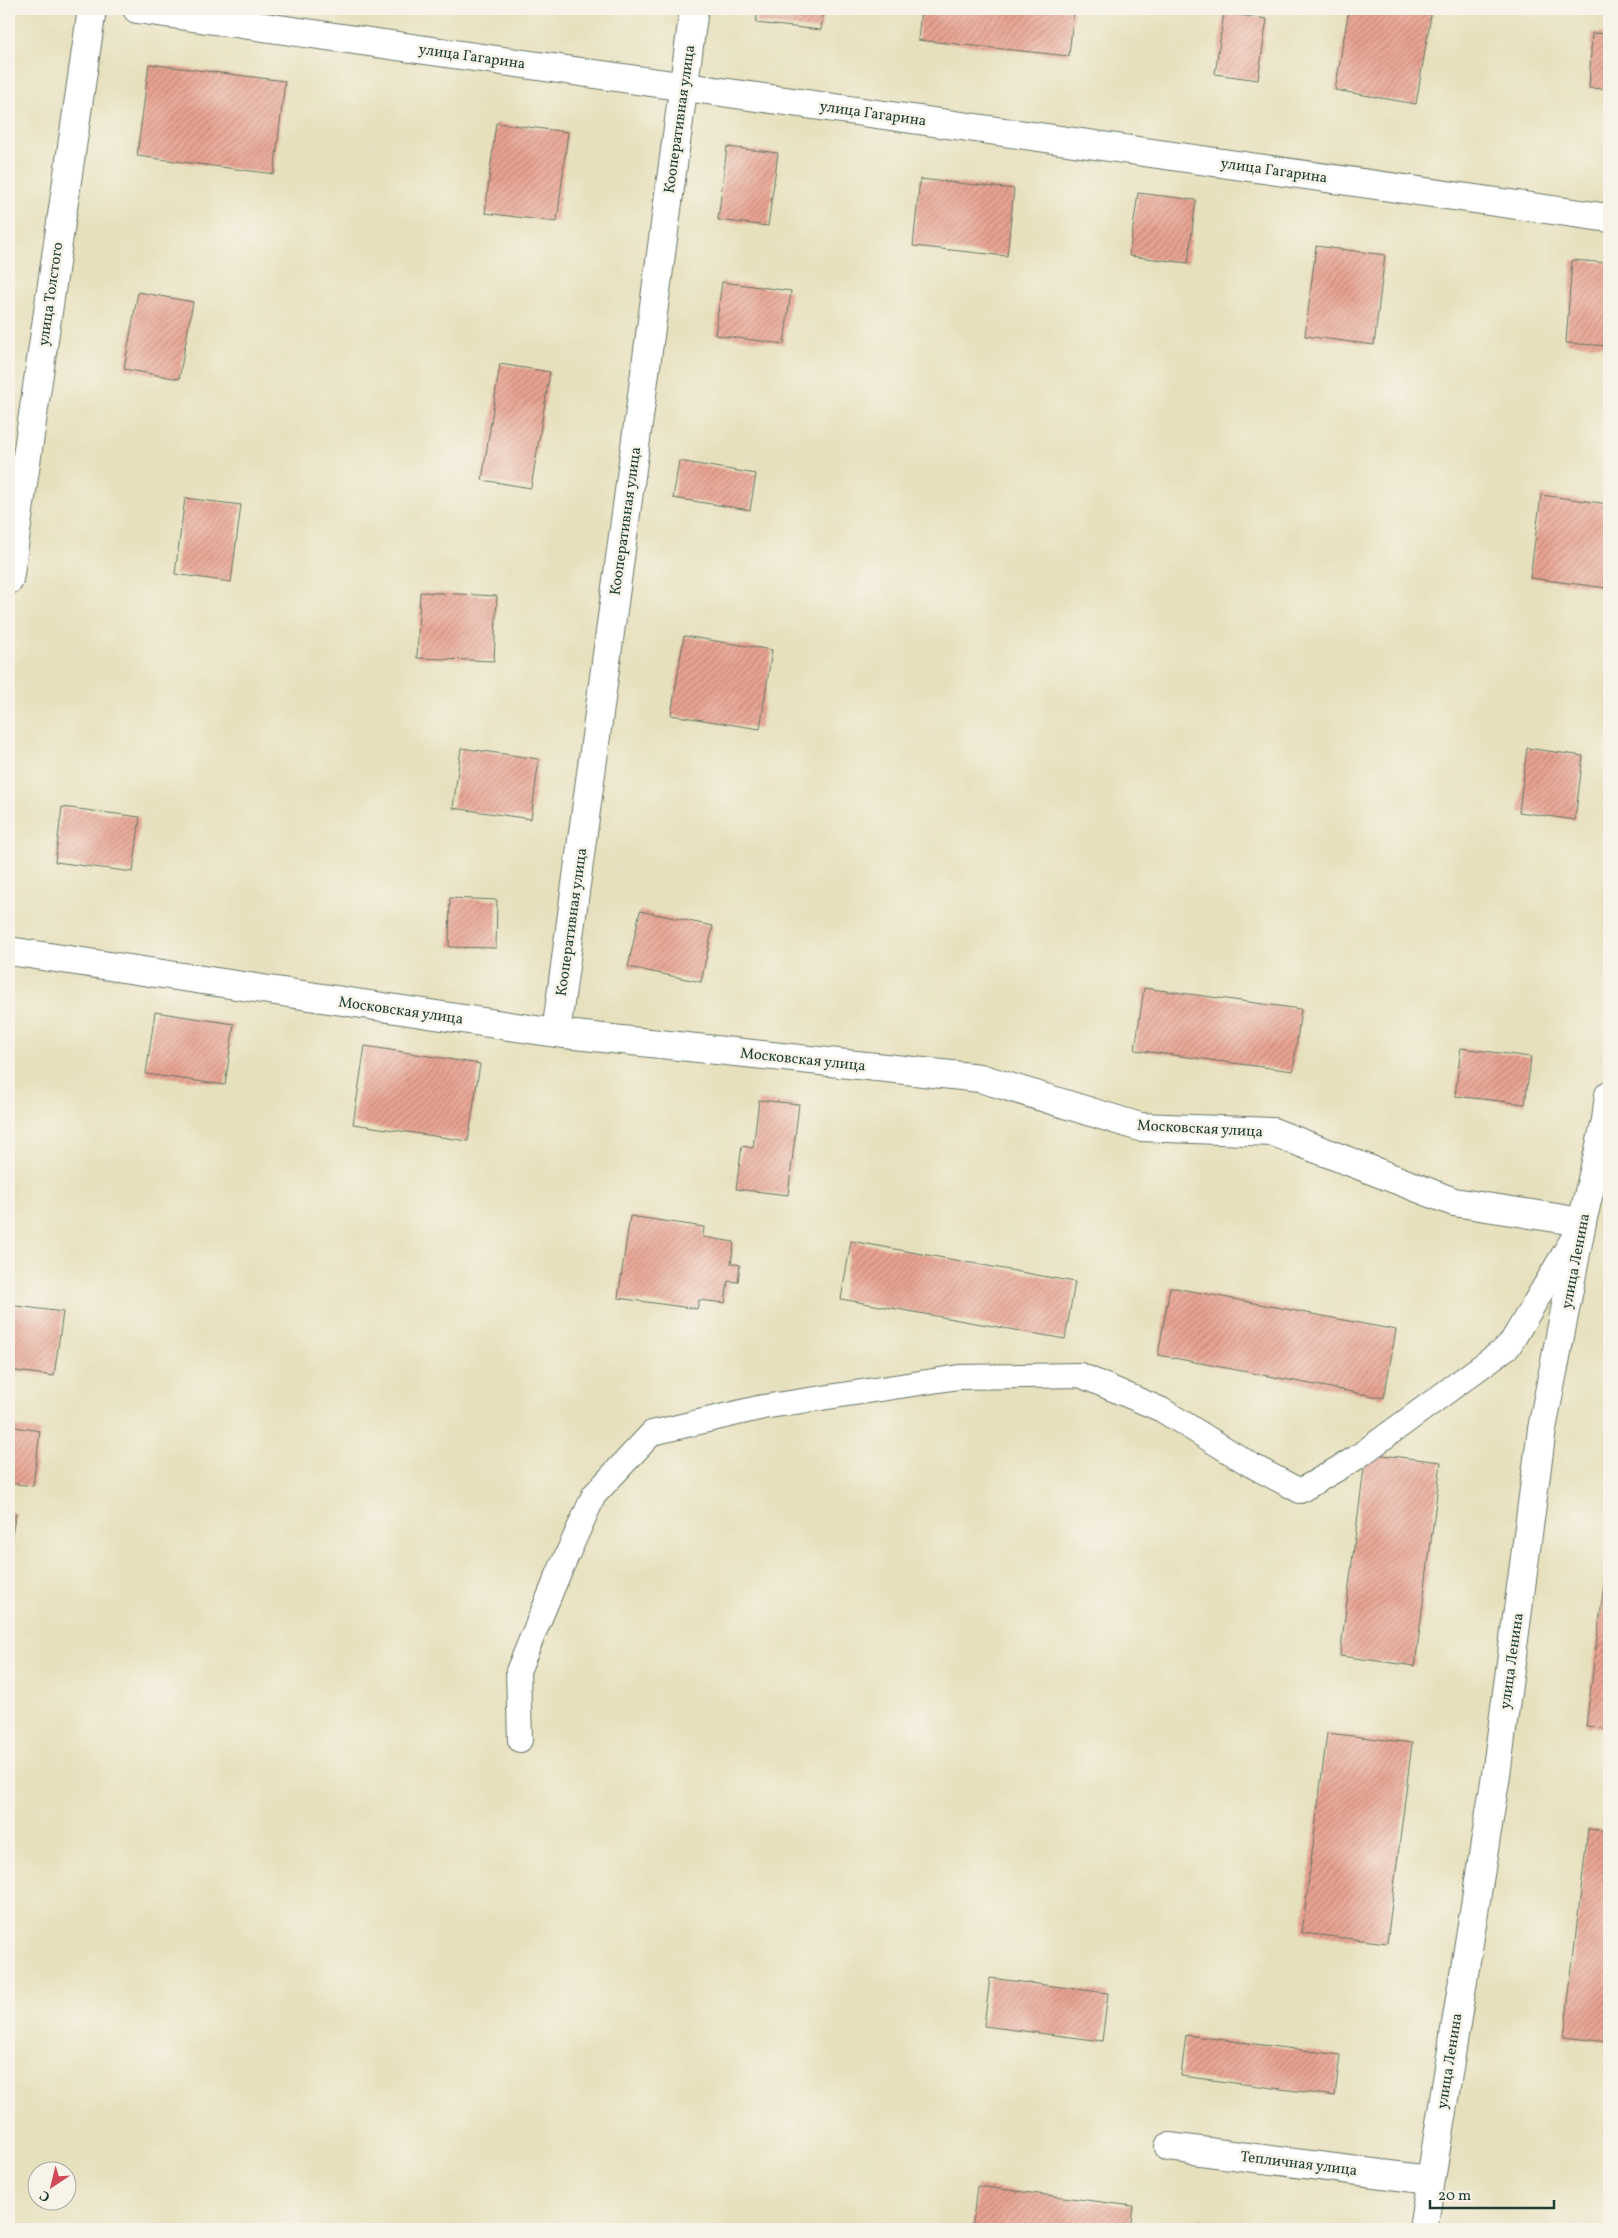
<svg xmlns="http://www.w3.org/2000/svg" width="1618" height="2238" viewBox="0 0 1618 2238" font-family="Vollkorn,serif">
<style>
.building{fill:url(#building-hatch)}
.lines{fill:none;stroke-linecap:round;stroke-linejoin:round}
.service-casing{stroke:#657664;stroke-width:26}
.minor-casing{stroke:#657664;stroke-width:30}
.tertiary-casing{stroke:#657664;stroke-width:30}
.service{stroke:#fff;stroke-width:24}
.minor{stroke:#fff;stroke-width:28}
.tertiary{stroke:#fff;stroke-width:28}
.labels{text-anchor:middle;stroke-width:5;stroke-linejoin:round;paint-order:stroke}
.street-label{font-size:15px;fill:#1f3d34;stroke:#f7f3e8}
</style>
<defs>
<pattern id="building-hatch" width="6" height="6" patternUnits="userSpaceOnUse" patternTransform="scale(1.25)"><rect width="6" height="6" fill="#e9a392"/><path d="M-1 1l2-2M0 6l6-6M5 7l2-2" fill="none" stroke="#bc8678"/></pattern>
</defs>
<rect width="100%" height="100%" fill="#f7f3e8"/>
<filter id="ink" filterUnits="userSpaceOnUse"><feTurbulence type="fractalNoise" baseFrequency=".02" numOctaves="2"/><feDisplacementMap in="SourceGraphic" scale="10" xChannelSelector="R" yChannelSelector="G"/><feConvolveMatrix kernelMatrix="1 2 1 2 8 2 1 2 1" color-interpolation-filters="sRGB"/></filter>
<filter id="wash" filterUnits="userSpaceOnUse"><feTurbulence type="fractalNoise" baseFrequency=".0096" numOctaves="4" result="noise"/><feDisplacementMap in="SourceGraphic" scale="20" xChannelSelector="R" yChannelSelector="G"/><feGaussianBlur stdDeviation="1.12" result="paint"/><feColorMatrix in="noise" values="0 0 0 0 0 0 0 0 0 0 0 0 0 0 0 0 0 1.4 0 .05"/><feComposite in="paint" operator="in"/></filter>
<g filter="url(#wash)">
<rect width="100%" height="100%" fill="#e7e0bd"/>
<g id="blocks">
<g class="building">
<path d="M758,9H823L821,30L756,23Z"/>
<path d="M921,9H1074L1069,56L918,40Z"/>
<path d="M1349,9H1432L1416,104L1335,90Z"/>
<path d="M1224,13L1267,19L1258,80L1215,74Z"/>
<path d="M1592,33L1609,34V89L1589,88Z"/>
<path d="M149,64L285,81L274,174L137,156Z"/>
<path d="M496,123L568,132L557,222L485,213Z"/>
<path d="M727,147L778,153L768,226L718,220Z"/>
<path d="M920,179L1014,189L1007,256L913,246Z"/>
<path d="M1138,193L1196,200L1188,263L1129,256Z"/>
<path d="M1316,246L1385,255L1374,345L1305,336Z"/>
<path d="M1572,260L1609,263V346L1566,343Z"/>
<path d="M722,282L791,291L784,344L715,335Z"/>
<path d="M138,292L193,302L179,379L124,369Z"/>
<path d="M500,364L550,372L531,488L482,480Z"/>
<path d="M679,461L756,474L750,510L673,498Z"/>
<path d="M1541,495L1609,504V569L1607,588L1530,578Z"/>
<path d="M185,498L241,505L231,582L175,574Z"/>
<path d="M420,592L497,596L494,661L417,658Z"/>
<path d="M684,636L772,650L760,729L671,715Z"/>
<path d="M461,748L539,759L531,819L453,808Z"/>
<path d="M1527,748L1583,756L1575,820L1519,812Z"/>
<path d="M62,807L140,817L133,872L55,862Z"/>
<path d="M450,898L497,900L496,948L449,947Z"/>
<path d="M640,911L713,926L701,982L628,967Z"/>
<path d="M1144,988L1301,1009L1293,1071L1135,1050Z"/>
<path d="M155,1012L234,1024L225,1085L146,1074Z"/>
<path d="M365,1046L480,1064L468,1141L353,1124Z"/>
<path d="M1461,1048L1531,1057L1525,1104L1455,1096Z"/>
<path d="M759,1100L799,1104L788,1195L736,1189L742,1146L753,1148Z"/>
<path d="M630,1216L704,1227L703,1237L734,1242L731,1263L740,1265L738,1282L728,1281L725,1303L699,1300L697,1309L618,1298Z"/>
<path d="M851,1241L1075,1282L1065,1339L841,1299Z"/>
<path d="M1170,1287L1396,1330L1384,1398L1158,1355Z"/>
<path d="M9,1305L63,1312L54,1376L9,1370Z"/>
<path d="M9,1426L40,1431L33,1486L9,1483Z"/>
<path d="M1366,1453L1441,1462L1415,1666L1340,1656Z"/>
<path d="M9,1512L16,1513L10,1545H9Z"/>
<path d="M1607,1561L1609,1562V1729L1586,1726Z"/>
<path d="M1327,1733L1412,1743L1387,1943L1302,1933Z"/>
<path d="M1588,1829L1609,1831V2042L1564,2037Z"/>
<path d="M990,1978L1108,1993L1102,2041L984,2026Z"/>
<path d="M1186,2035L1340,2055L1335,2096L1181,2076Z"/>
<path d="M977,2186L1133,2206L1130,2229H972Z"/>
<path d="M1197,2225L1215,2228L1214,2229H1196Z"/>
</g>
</g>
</g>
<g filter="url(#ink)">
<use href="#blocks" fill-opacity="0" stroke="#657664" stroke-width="1"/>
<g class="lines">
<defs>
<path id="service" d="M520,1740L518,1671L558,1575L594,1495L652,1433L763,1407L959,1377L1080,1375L1162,1410L1251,1465L1300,1491L1356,1458L1509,1346L1578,1230"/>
<g id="minor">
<path d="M137,9L1609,218"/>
<path d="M9,951L556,1033L980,1078L1140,1127L1273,1132L1454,1202L1582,1222"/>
<path d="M556,1033L694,9"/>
<path d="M1169,2147L1430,2180"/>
</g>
<g id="tertiary">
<path d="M9,580L92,9"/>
<path d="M1423,2229L1496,1775L1542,1429L1582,1222L1606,1120L1609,1095"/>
</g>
</defs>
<use href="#service" class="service-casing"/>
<use href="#minor" class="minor-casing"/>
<use href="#tertiary" class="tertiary-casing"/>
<use href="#service" class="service"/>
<use href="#minor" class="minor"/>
<use href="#tertiary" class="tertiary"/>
</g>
</g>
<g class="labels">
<g class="street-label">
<text transform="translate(472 56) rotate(8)" y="5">улица Гагарина</text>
<text transform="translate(873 113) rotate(8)" y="5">улица Гагарина</text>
<text transform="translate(679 119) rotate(-82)" y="5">Кооперативная улица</text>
<text transform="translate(1274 170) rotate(8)" y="5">улица Гагарина</text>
<text transform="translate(50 294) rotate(-82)" y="5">улица Толстого</text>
<text transform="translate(625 521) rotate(-82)" y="5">Кооперативная улица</text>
<text transform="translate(571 922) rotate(-82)" y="5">Кооперативная улица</text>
<text transform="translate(401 1010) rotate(8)" y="5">Московская улица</text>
<text transform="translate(803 1059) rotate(6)" y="5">Московская улица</text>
<text transform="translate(1200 1128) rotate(3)" y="5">Московская улица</text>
<text transform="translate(1575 1261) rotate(-79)" y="5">улица Ленина</text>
<text transform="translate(1511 1661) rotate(-82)" y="5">улица Ленина</text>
<text transform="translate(1449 2061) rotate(-81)" y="5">улица Ленина</text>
<text transform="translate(1299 2163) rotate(7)" y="5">Тепличная улица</text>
</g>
</g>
<rect width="1618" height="2238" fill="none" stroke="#f7f3e8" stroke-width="30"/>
<g transform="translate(52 2186) rotate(215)"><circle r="24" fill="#f7f3e8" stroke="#a1aaa0"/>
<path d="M0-4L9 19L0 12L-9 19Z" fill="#d1495b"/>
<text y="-8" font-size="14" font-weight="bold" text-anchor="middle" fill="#1f3d34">С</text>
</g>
<path d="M1430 2200v8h124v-8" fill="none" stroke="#1f3d34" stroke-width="2.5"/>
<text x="1438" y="2200" font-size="15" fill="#1f3d34" stroke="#f7f3e8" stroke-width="4" paint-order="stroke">20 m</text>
</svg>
